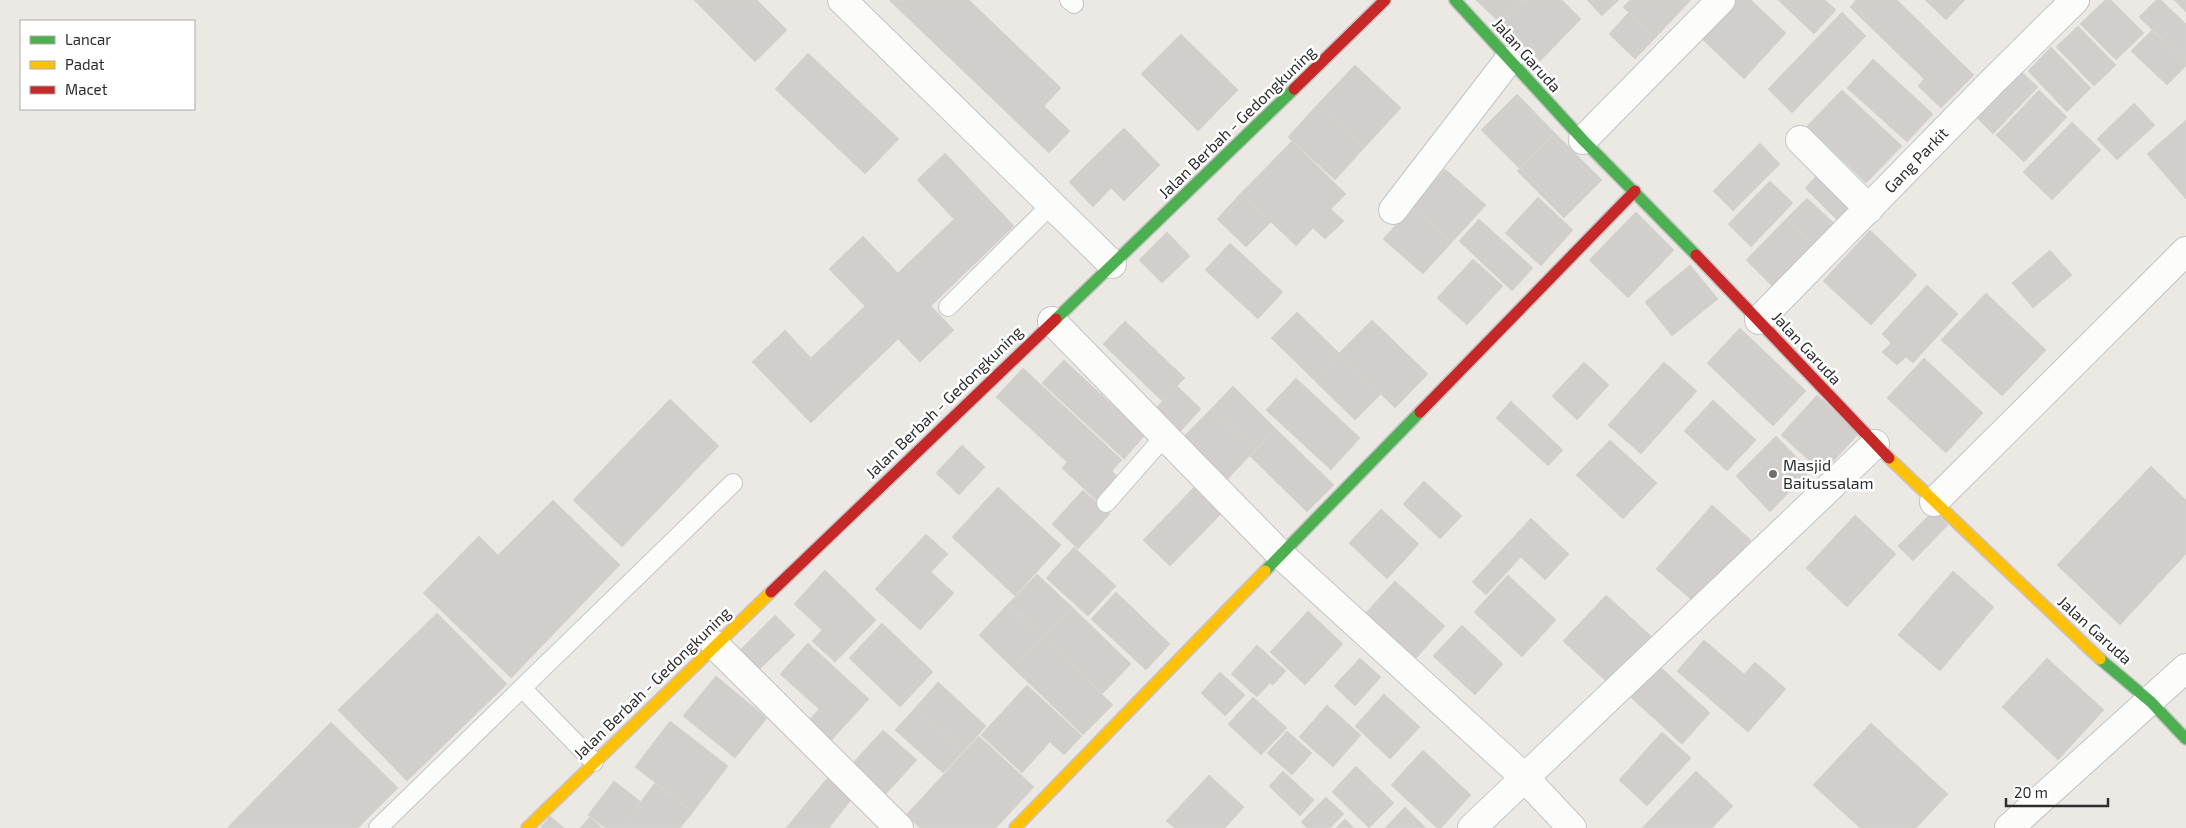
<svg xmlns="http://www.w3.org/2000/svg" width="2186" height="828" viewBox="0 0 2186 828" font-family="'Exo 2',sans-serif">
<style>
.building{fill:#d1cecb;stroke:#d7d4d0}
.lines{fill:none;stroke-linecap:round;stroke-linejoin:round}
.lane-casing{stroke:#c5c4c5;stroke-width:20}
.street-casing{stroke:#c5c4c5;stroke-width:30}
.fast-casing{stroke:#c5c4c5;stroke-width:14}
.slow-casing{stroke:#c5c4c5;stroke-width:14}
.jam-casing{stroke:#c5c4c5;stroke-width:14}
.lane{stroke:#fcfcfb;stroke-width:18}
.street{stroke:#fcfcfb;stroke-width:28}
.fast{stroke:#4caf50;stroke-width:11}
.slow{stroke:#ffc107;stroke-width:11}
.jam{stroke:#c62828;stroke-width:11}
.poi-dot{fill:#706f6e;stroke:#fff;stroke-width:2}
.labels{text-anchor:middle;stroke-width:5;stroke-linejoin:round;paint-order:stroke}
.street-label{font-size:16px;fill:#2e2e2e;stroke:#fff}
.poi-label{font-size:16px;fill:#2e2e2e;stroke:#fff;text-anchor:start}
</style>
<rect width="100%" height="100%" fill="#ece8e4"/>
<g class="building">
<path d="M694,0H757L787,30L755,62Z"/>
<path d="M889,0H969L1061,88L1044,106L1070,131L1049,153Z"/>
<path d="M1476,0H1524L1501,24Z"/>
<path d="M1524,0H1562L1581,19L1540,61L1501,24Z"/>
<path d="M1587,0H1619L1602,16Z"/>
<path d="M1630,0H1691L1655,38L1623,7Z"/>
<path d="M1734,0H1751L1786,33L1744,79L1700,37Z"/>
<path d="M1778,0H1825L1836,10L1814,34Z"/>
<path d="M1856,0H1897L1974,75L1941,108L1918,86L1924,79L1850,7Z"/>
<path d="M1925,0H1965L1946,20Z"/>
<path d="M2105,0H2111L2144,33L2116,60L2080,24Z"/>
<path d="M2156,0H2161L2186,24V62L2139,17Z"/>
<path d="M2174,0H2186V12Z"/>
<path d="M1629,12L1655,38L1635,59L1609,34Z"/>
<path d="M1842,12L1866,36L1792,113L1768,89Z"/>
<path d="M2078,26L2116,65L2094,86L2056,47Z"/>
<path d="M2152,30L2186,62V66L2167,85L2131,51Z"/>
<path d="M1181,34L1238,90L1198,131L1141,74Z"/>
<path d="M2051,47L2091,88L2067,112L2028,71Z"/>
<path d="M808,53L899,139L865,174L775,89Z"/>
<path d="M1873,59L1933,114L1907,142L1847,88Z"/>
<path d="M1355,65L1401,108L1364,148L1317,105Z"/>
<path d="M2014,65L2038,87L1993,134L1970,111Z"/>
<path d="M1842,90L1902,146L1866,183L1807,126Z"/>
<path d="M2039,90L2067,117L2024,162L1996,135Z"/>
<path d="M1517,94L1555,133L1519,168L1481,130Z"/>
<path d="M2134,103L2155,125L2117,160L2097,139Z"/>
<path d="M1317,105L1364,148L1335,180L1288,137Z"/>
<path d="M2186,120V199L2147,154Z"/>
<path d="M2072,122L2101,150L2052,200L2023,172Z"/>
<path d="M1124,128L1160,165L1124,201L1111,188L1093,207L1069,182Z"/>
<path d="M1555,133L1602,180L1564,218L1517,171Z"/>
<path d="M1292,141L1346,194L1331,209L1344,221L1325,239L1313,228L1296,246L1241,193Z"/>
<path d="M1760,143L1780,164L1733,211L1713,191Z"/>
<path d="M945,153L1014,226L931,306L954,330L920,362L898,339L811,423L752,362L785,330L811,358L865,306L829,269L863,236L898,273L954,219L917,180Z"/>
<path d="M1445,169L1486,205L1452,242L1412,207Z"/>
<path d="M1822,170L1856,204L1838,221L1805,188Z"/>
<path d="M1770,181L1793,203L1751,247L1728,224Z"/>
<path d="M1241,193L1271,222L1246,247L1217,219Z"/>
<path d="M1538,197L1573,230L1541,266L1505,233Z"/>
<path d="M1807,198L1836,225L1814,247L1786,219Z"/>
<path d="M1412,207L1452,242L1423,274L1383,239Z"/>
<path d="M1636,212L1674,250L1628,298L1589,260Z"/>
<path d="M1479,219L1533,268L1512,291L1459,241Z"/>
<path d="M1786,219L1814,247L1774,288L1746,260Z"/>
<path d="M1870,230L1917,275L1871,325L1823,281Z"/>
<path d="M1167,232L1190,256L1162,283L1139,260Z"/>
<path d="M1230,243L1283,292L1258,319L1205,270Z"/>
<path d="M2050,250L2072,275L2033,308L2012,283Z"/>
<path d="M1473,259L1503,286L1467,325L1437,298Z"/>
<path d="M1690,265L1718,299L1672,336L1645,302Z"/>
<path d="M1927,285L1958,314L1913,363L1906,357L1897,365L1882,352L1891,343L1882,334Z"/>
<path d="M1986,293L2046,350L2002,396L1941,340Z"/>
<path d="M1297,312L1339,353L1314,380L1271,338Z"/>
<path d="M1372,320L1428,374L1395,408L1339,353Z"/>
<path d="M1125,321L1185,378L1162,401L1103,344Z"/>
<path d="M1740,328L1806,391L1773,426L1707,363Z"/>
<path d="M1339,353L1381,394L1355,420L1314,380Z"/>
<path d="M1924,358L1983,413L1946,453L1887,398Z"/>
<path d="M1064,360L1145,435L1124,459L1042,383Z"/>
<path d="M1584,362L1609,385L1577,420L1552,396Z"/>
<path d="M1664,362L1697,391L1641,454L1608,425Z"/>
<path d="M1023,368L1122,460L1112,471L1119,478L1097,501L1062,468L1067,462L996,397Z"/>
<path d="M1296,378L1360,438L1331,470L1266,410Z"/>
<path d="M1177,386L1201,409L1178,434L1154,410Z"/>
<path d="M1233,386L1276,429L1255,450L1212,408Z"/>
<path d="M1817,395L1859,433L1823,473L1781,435Z"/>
<path d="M670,399L719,446L622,547L573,500Z"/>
<path d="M1713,400L1756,440L1727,471L1684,431Z"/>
<path d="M1511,401L1563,450L1548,466L1496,418Z"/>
<path d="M1212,408L1255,450L1223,484L1179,441Z"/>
<path d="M1276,429L1334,485L1307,512L1250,456Z"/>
<path d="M1776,436L1810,471L1770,512L1736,476Z"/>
<path d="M1610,440L1657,483L1623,519L1576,475Z"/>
<path d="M962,445L985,467L959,495L936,473Z"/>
<path d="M2151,466L2186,500V554L2120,625L2057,565Z"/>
<path d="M1424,481L1462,516L1440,539L1403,504Z"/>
<path d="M1199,482L1226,509L1170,566L1143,540Z"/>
<path d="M998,487L1061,545L1015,596L952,537Z"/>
<path d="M1083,490L1110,514L1078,549L1052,524Z"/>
<path d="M553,500L620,565L511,678L423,593L479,536L498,555Z"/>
<path d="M1712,505L1751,540L1695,603L1656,569Z"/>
<path d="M1381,509L1419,544L1387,579L1349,543Z"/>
<path d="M1934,510L1948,525L1913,561L1898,546Z"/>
<path d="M1855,515L1896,554L1847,607L1806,568Z"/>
<path d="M1531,518L1569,554L1545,580L1521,557L1486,595L1472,582Z"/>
<path d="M926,534L948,554L931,572L954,593L920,630L875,589Z"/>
<path d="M1074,547L1116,586L1088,616L1046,578Z"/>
<path d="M825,570L876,620L835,662L812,641L822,630L794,604Z"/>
<path d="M1953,571L1994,607L1940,671L1898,635Z"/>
<path d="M1037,574L1072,607L1043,638L1008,604Z"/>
<path d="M1508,575L1556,620L1522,657L1474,612Z"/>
<path d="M1395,581L1445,626L1409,666L1359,620Z"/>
<path d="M1116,592L1170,644L1146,670L1091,619Z"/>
<path d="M1606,595L1651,636L1608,683L1563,641Z"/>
<path d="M1008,604L1043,638L1013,668L979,635Z"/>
<path d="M1072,607L1131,664L1102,694L1043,638Z"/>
<path d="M1308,611L1343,644L1305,685L1270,652Z"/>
<path d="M437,613L507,684L407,781L338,710Z"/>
<path d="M775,615L795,635L760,669L740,650Z"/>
<path d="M882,623L933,672L900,707L849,658Z"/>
<path d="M1462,625L1503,664L1475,695L1433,656Z"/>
<path d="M1043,638L1113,705L1083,735L1013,668Z"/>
<path d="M1704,640L1744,674L1755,662L1786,689L1748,732L1677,671Z"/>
<path d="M808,643L869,699L828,744L806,724L819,709L780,674Z"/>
<path d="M1257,645L1286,671L1273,685L1270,683L1257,697L1231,674Z"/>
<path d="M1360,658L1381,677L1355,706L1334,686Z"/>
<path d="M2047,658L2104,710L2058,760L2002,707Z"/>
<path d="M1655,662L1710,713L1682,744L1626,693Z"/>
<path d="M1220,672L1245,695L1225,716L1201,693Z"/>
<path d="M716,676L767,718L735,758L683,716Z"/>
<path d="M938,682L986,726L964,751L916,707Z"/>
<path d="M1027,685L1082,736L1064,755L1050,742L1022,773L981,735Z"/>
<path d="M1384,694L1420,727L1390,759L1355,726Z"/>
<path d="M1253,697L1287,728L1261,755L1228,724Z"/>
<path d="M1327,705L1361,735L1333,767L1299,737Z"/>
<path d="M916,707L964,751L943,773L895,730Z"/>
<path d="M670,721L728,766L693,812L635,767Z"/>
<path d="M331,722L398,788L358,828H229L228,827Z"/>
<path d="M1871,723L1948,794L1916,828H1860L1813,785Z"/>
<path d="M883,730L917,760L884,796L851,765Z"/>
<path d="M1287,731L1312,753L1292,775L1267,753Z"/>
<path d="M1662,732L1691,758L1647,806L1619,780Z"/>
<path d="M979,736L1034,787L996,828H920L906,815Z"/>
<path d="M1423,750L1471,795L1441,828H1437L1391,785Z"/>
<path d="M1356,766L1394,803L1369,828L1332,792Z"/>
<path d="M1283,771L1314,800L1300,816L1269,786Z"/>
<path d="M1696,771L1733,806L1712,828H1642Z"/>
<path d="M1209,775L1244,807L1225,828H1175L1166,821Z"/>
<path d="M829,776L854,796L829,828H786Z"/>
<path d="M614,781L641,802L620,828H605L588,815Z"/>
<path d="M655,783L693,812L680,828H620Z"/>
<path d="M1326,797L1344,814L1330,828H1307L1301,822Z"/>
<path d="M1405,807L1426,828H1385Z"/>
<path d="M550,816L564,828H540Z"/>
<path d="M590,817L602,828H580Z"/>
<path d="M1345,819L1354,828H1336Z"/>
</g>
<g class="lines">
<defs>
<g id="lane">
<path d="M1069,0L1074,4"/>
<path d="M948,307L1051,205"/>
<path d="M1106,503L1164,437"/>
<path d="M522,688L594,762"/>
<path d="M378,828L733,483"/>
</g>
<g id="street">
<path d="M842,0L1112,264"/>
<path d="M1583,140L1721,0"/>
<path d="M1800,140L1869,209"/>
<path d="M1393,210L1508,61"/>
<path d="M1759,320L1992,82L2075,0"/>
<path d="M1052,321L1281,555L1524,777L1572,828"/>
<path d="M1934,502L2186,251"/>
<path d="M715,645L899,828"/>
<path d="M1472,828L1875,444"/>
<path d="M2009,828L2186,668"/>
</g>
<g id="fast">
<path d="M1455,0L1583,140L1696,255"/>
<path d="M1056,319L1294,89"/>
<path d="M1265,571L1420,412"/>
<path d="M2100,659L2151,702L2186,739"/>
</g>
<g id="slow">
<path d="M1889,458L2100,659"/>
<path d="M527,828L771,592"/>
<path d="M1015,828L1265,571"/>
</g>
<g id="jam">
<path d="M1294,89L1385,0"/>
<path d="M1696,255L1889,458"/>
<path d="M1420,412L1635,191"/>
<path d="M771,592L1056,319"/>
</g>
</defs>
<use href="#lane" class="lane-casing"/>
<use href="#street" class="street-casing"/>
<use href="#fast" class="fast-casing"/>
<use href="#slow" class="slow-casing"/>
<use href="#jam" class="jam-casing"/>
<use href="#lane" class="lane"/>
<use href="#street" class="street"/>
<use href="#fast" class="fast"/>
<use href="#slow" class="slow"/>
<use href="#jam" class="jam"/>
</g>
<circle class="poi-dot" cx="1773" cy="474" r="5"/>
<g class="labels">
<g class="street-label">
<text transform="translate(1527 55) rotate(48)" y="6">Jalan Garuda</text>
<text transform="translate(1237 122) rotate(-44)" y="6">Jalan Berbah - Gedongkuning</text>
<text transform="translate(1916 160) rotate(-46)" y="6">Gang Parkit</text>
<text transform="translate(1807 348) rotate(47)" y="6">Jalan Garuda</text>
<text transform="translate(944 402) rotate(-44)" y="6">Jalan Berbah - Gedongkuning</text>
<text transform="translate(2095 630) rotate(42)" y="6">Jalan Garuda</text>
<text transform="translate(652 683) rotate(-44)" y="6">Jalan Berbah - Gedongkuning</text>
</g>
<g class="poi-label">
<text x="1783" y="471">Masjid<tspan x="1783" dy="18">Baitussalam</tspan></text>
</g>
</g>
<rect x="20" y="20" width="175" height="90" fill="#ffffff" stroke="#ababab"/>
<rect x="30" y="36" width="25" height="8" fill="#4caf50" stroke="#ababab"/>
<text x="65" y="45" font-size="15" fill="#2e2e2e">Lancar</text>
<rect x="30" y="61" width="25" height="8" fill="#ffc107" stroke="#ababab"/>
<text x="65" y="70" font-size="15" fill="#2e2e2e">Padat</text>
<rect x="30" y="86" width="25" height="8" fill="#c62828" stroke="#ababab"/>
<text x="65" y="95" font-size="15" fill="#2e2e2e">Macet</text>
<path d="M2006 798v8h102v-8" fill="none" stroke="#2e2e2e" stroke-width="2.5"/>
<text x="2014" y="798" font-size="15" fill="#2e2e2e" stroke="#ffffff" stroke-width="4" paint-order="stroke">20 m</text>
</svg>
